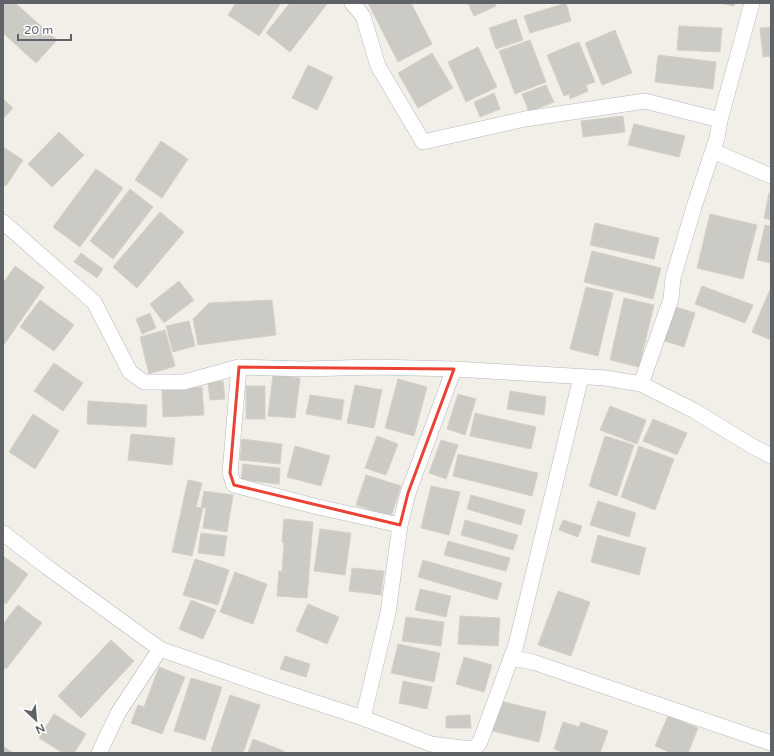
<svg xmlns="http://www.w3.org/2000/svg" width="774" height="756" viewBox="0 0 774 756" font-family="'Varela Round',sans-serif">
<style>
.building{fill:#cccac5;stroke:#d6d1c6}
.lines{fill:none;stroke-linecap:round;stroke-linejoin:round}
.minor-casing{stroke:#b5b8bc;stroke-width:16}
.minor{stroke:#fff;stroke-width:15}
.marked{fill:none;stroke:#ea4335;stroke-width:3;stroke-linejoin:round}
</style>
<rect width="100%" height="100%" fill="#f1efe8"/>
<g class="building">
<path d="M3,3H15L57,40L36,63L3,33Z"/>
<path d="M236,3H281L259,36L228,15Z"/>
<path d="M290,3H326L327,4L290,52L266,33Z"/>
<path d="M368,3H411L432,44L398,62Z"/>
<path d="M468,3H495L496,6L474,16Z"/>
<path d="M566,3L571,21L530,33L524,16Z"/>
<path d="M719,3H735L734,6Z"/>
<path d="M516,19L523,40L496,49L489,28Z"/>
<path d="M679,26L722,28L720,52L677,50Z"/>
<path d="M771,27V56L763,57L760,28Z"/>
<path d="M615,30L632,73L602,85L585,43Z"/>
<path d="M530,40L546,82L515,94L499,51Z"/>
<path d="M579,42L595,82L586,85L588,91L570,99L569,94L564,96L547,55Z"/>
<path d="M478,47L497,87L466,102L448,62Z"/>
<path d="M432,53L453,88L418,108L398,73Z"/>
<path d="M658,55L716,62L713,89L655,82Z"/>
<path d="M308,65L333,77L317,110L292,98Z"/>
<path d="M546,85L554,102L529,112L522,94Z"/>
<path d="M494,93L500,109L480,117L474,102Z"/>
<path d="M3,99L13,108L3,119Z"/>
<path d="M623,116L625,132L583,137L581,121Z"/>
<path d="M634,124L685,136L679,157L628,145Z"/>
<path d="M59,132L84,155L52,187L28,164Z"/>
<path d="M161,141L188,159L162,198L135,180Z"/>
<path d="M3,147L23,160L6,186L3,185Z"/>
<path d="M96,169L123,188L80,247L53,227Z"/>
<path d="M130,189L153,207L113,259L90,241Z"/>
<path d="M769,193H771V220L764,218Z"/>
<path d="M160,212L184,232L137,288L113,267Z"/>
<path d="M710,214L757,225L743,279L697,268Z"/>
<path d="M595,223L659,238L654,259L590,245Z"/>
<path d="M765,225L771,226V263L757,260Z"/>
<path d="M592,251L661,268L653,299L584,282Z"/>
<path d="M81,253L103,269L97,278L74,262Z"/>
<path d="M15,266L44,287L3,346V283Z"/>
<path d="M179,281L194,300L164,323L150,304Z"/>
<path d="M702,286L753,305L745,323L695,304Z"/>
<path d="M586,287L613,293L598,356L570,349Z"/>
<path d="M771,287V340L752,332Z"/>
<path d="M624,298L654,305L639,367L610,360Z"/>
<path d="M40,300L74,325L54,351L20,327Z"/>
<path d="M272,300L276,335L198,345L193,319L209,303Z"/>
<path d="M673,306L695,313L684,347L662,340Z"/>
<path d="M150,313L156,328L142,334L136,319Z"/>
<path d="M189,321L195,346L173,352L166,326Z"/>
<path d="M165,330L175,366L149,374L140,337Z"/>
<path d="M54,363L83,383L63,411L34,391Z"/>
<path d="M273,375L300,378L295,418L268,416Z"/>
<path d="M398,379L427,387L414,436L385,428Z"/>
<path d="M223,381L225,399L210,400L208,383Z"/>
<path d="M355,385L382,390L374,428L347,423Z"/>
<rect x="246" y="386" width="19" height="33"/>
<path d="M202,387L204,415L163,417L162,390Z"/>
<path d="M510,391L546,397L544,415L507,409Z"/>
<path d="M458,394L476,399L465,435L447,429Z"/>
<path d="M310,395L344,400L341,420L306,414Z"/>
<path d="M88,401L147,405L146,427L87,424Z"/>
<path d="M610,406L646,420L637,444L600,430Z"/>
<path d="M475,413L536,427L531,449L470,436Z"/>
<path d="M33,414L59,431L35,469L9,452Z"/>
<path d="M653,419L687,433L677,455L643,441Z"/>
<path d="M131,434L175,438L172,465L128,460Z"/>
<path d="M377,436L398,444L386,475L365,468Z"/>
<path d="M605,436L634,445L617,496L589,486Z"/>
<path d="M242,439L282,444L280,464L240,460Z"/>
<path d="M441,440L458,445L446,479L429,473Z"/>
<path d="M295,446L330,456L321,486L287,477Z"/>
<path d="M639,446L674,459L655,510L621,497Z"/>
<path d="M458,454L538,473L532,496L453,476Z"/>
<path d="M243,464L280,468L279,484L241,480Z"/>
<path d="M366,475L401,486L391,517L356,505Z"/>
<path d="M188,480L202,483L196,507L203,508L192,556L172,552Z"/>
<path d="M431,486L460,492L449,535L421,528Z"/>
<path d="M204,491L233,495L227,532L203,528L206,508L201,507Z"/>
<path d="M471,495L525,510L521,525L467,509Z"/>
<path d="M598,501L636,513L629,537L590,525Z"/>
<path d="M284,519L313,522L307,598L277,596L279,571L282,572L284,543L282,542Z"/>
<path d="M465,520L518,535L513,550L461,535Z"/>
<path d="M563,520L582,526L578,537L559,530Z"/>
<path d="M320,529L351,533L345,575L314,571Z"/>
<path d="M201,533L227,536L224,556L198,553Z"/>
<path d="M598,535L646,548L639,575L591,562Z"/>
<path d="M448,541L510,558L506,571L444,555Z"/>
<path d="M3,556L28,574L6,604L3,602Z"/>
<path d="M195,559L229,570L218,605L183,595Z"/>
<path d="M423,560L502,583L497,600L418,577Z"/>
<path d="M352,568L384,571L381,595L349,591Z"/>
<path d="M235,572L267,584L253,624L220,612Z"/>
<path d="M420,589L451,596L446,617L415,610Z"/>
<path d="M558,591L590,602L571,656L538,645Z"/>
<path d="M191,600L216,610L203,639L179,629Z"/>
<path d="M308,604L339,617L327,644L296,631Z"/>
<path d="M18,605L42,623L6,669L3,667V624Z"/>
<path d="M460,616L500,618L498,646L458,644Z"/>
<path d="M406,617L444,622L441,646L402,641Z"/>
<path d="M111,640L134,661L81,718L58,696Z"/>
<path d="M398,644L440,653L434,682L391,673Z"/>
<path d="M285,656L310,664L306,677L280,669Z"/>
<path d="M464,657L492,665L484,692L456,684Z"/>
<path d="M159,667L185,677L162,734L131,723L138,705L144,707Z"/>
<path d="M191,678L222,687L205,740L174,731Z"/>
<path d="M403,681L432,687L427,709L399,703Z"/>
<path d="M230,695L260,705L243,753H216L211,751Z"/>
<path d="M500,701L546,712L539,742L492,731Z"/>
<path d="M54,714L86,734L74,753H63L39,738Z"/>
<path d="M470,715L471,728H446V716Z"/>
<path d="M668,716L698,728L688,753H671L655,746Z"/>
<path d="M563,722L579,727L581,722L608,731L600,753H565L554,749Z"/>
<path d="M253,739L284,751L283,753H248Z"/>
<path d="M3,746L13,753H3Z"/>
</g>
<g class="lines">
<defs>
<g id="minor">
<path d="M352,3L363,16L378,66L423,142L525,119L645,101L720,120L717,138L694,207L673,278L671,299L641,384"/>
<path d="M720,120L752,3"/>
<path d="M713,151L771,176"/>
<path d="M3,222L94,302L130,372L144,382H184L239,367L305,369L375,367L454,369L606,378L641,384L693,410L752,446L771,456"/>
<path d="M239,367L230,473L234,485L318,507L400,525L408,493L454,369"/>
<path d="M581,377L516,645L511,658L533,662L771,743"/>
<path d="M3,533L47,567L160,649L269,687L363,718L431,744L470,749L476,747L480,742L511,658"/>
<path d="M363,718L388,613L400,525"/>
<path d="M99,753L118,713L160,649"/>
</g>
</defs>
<use href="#minor" class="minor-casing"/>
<use href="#minor" class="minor"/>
</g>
<path class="marked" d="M239,367L454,369L408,493L400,525L234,485L230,473Z"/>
<rect width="774" height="756" fill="none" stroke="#5f6368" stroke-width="8"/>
<g transform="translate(36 720) rotate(154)" stroke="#ffffff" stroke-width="3" paint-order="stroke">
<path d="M0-3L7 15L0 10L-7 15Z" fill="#5f6368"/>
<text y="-6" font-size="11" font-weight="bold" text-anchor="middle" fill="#5f6368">N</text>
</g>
<path d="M18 34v6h53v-6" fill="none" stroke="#5f6368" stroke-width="2"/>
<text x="24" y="34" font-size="12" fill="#5f6368" stroke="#ffffff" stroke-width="3" paint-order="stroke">20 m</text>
</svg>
